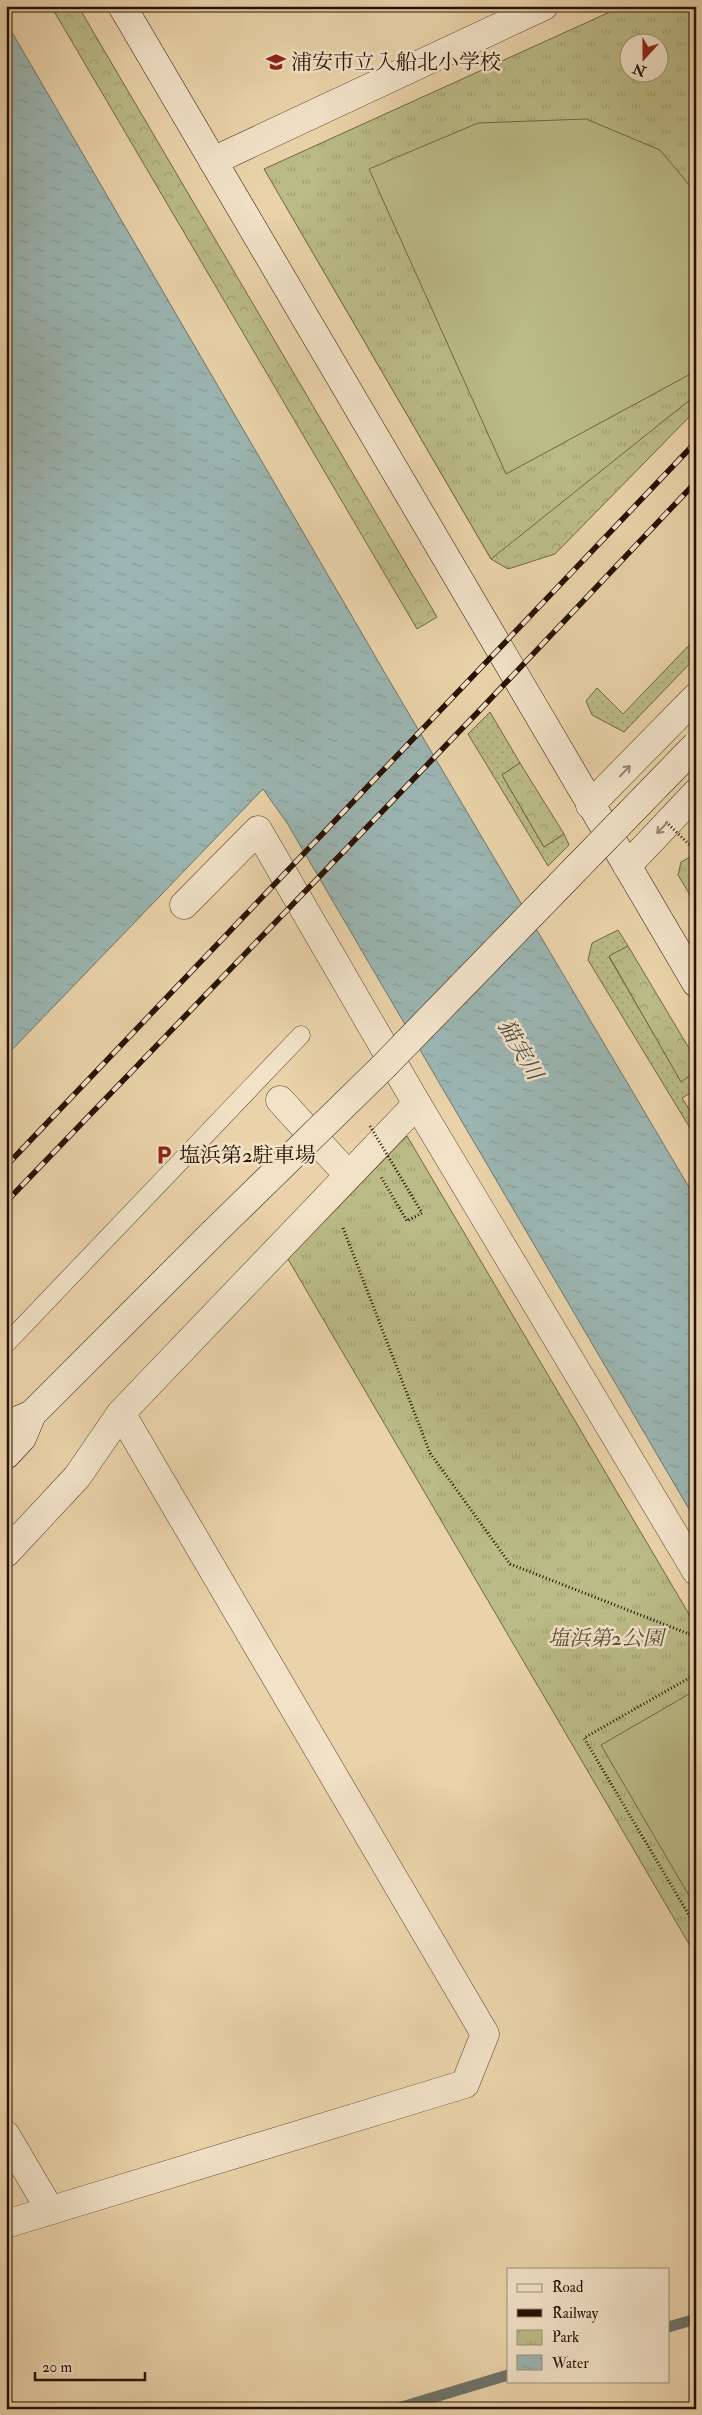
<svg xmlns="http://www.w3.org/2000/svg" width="702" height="2415" viewBox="0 0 702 2415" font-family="'IM FELL Double Pica','Noto Serif JP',serif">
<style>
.grass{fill:url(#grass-dots);stroke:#706644}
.forest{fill:url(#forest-crowns);stroke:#706644}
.park{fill:url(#park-tufts);stroke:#706644;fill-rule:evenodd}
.pitch{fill:#babb86;stroke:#706644}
.water{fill:url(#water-ripples);stroke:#6d746c}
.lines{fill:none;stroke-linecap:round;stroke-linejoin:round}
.stream{stroke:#6d746c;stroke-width:11}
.lane-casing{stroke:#58422c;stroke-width:19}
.street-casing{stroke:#58422c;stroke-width:29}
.secondary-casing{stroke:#271102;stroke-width:29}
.path{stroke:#271102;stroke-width:3;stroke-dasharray:1 2.5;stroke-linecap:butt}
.lane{stroke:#f1e2c8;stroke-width:18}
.street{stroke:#f1e2c8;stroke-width:28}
.secondary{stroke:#f1e2c8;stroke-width:28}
.rail-casing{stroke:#271102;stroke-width:5.5}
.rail{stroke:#f1e2c8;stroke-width:4;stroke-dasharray:11;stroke-linecap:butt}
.secondary-bridge-casing{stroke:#271102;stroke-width:29;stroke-linecap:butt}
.path-bridge{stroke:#271102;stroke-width:3;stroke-dasharray:1 2.5;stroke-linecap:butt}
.secondary-bridge{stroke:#f1e2c8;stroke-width:28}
.oneway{stroke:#96846f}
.labels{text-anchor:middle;stroke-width:5;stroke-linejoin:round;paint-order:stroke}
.poi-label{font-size:21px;fill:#271102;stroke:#f1e2c8;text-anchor:start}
.park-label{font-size:21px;font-style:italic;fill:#5a4c30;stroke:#f1e2c8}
.water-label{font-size:22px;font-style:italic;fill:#504b40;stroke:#f1e2c8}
</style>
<defs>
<pattern id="grass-dots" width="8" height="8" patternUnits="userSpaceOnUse" patternTransform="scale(1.25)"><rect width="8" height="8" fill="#babb86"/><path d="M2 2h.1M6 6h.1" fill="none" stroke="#a0a072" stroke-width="1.8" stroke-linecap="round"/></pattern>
<pattern id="forest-crowns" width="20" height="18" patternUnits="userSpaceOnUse" patternTransform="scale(1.25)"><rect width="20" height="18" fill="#babb86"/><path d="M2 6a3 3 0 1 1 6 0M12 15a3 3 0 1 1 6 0" fill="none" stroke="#a0a072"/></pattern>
<pattern id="park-tufts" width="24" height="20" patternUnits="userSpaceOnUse" patternTransform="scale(1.25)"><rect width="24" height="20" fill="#babb86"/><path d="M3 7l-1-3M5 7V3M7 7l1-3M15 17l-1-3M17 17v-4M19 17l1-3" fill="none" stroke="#a0a072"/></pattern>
<pattern id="water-ripples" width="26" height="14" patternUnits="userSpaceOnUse" patternTransform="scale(1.25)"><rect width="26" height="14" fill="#9bb6b3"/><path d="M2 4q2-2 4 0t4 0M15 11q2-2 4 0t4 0" fill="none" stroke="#869b98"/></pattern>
</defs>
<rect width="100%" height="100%" fill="#ead3aa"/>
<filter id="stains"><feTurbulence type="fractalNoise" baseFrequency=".004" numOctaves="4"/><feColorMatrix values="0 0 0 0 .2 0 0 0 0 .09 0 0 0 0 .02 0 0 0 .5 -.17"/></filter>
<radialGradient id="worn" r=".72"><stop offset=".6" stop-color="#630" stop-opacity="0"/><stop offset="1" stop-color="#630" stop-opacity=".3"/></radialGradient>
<g class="grass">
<path d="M696,638V657L624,732L592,715L586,701L597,688L623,714Z"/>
<path d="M490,712L520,763L502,775L544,847L564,834L569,845L548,866L468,734Z"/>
<path d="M618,930L628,946L609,957L681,1081L696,1071V1090L682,1098L696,1120V1124L690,1128L588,960L592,943Z"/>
</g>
<g class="forest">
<path d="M51,6H78L437,617L417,629Z"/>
<path d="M287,208L663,389L696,399V410L555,554L508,569L491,559Z"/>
<path d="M520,763L564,834L544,847L502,775Z"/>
<path d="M628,946L696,1060V1071L681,1082L609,956Z"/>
</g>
<g class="park">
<path d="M623,6H696V395L491,559L264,169ZM630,42H660V72H630Z"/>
<path d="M690,857L696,863V905L678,875L681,862Z"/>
<path d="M407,1136L696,1626V1956L288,1259Z"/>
</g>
<g class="pitch">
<path d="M586,119L660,150L696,193V371L506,474L369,169L478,123Z"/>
<path d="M696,1690V1905L695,1906L601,1745Z"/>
</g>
<path class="water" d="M6,22L396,692L696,1199V1521L287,823L263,789L6,1056Z"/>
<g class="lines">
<g class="stream">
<path d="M668,2327L696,2319"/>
<path d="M395,2409L508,2375"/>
</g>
<defs>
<path id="lane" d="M6,1344L301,1035"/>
<g id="street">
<path d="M213,161L544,6"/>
<path d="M590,805L696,697"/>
<path d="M627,866L696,793"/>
<path d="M184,905L258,830L417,1104L696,1571"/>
<path d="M280,1100L348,1175"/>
<path d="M6,1553L77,1477L121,1413L417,1104"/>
<path d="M6,2135L50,2210"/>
<path d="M6,2224L465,2084L485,2034L121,1413"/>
</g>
<g id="secondary">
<path d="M122,6L696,983"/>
<path d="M6,1427L11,1423L32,1414L213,1233"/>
<path d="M6,1455L22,1438L32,1414"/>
</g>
</defs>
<use href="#lane" class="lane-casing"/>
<use href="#street" class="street-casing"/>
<use href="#secondary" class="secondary-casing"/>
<g class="path">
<path d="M343,1228L430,1453L510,1564L689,1634L696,1645"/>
<path d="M689,1634L696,1631"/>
<path d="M696,1674L584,1738L696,1927"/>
</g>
<use href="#lane" class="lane"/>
<use href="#street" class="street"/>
<use href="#secondary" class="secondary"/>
<defs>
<g id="rail">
<path d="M6,1166L696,442"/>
<path d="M6,1202L479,711L696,482"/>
</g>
</defs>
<use href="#rail" class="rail-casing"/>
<use href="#rail" class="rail"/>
<defs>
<path id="secondary-bridge" d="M213,1233L383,1067L696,745"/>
</defs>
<use href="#secondary-bridge" class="secondary-bridge-casing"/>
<g class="path-bridge">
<path d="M666,822L696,851"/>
<path d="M370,1126L422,1213L407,1221L381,1177"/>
</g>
<use href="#secondary-bridge" class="secondary-bridge"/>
</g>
<defs><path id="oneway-shaft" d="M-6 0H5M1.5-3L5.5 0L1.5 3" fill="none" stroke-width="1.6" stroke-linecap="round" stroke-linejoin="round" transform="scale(1.25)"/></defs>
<g class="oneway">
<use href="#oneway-shaft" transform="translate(625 771) rotate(-46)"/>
<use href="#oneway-shaft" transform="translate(662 828) rotate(134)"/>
</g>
<defs>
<symbol id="school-bare" viewBox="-9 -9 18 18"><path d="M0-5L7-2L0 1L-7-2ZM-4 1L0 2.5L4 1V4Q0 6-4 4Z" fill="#8f2418" stroke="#f1e2c8" stroke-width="2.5" paint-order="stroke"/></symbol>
<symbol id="parking-bare" viewBox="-9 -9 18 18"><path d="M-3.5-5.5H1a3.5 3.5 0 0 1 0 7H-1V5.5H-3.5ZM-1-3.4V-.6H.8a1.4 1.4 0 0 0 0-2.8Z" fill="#8f2418" stroke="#f1e2c8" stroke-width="2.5" paint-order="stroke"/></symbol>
</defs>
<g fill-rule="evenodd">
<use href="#school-bare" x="262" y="48" width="28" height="28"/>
<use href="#parking-bare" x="150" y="1141" width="28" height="28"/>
</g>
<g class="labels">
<g class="poi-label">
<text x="291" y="69">浦安市立入船北小学校</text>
<text x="179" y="1162">塩浜第2駐車場</text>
</g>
<g class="park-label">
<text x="606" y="1645">塩浜第2公園</text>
</g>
<g class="water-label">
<text transform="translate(521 1049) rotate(60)" y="8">猫実川</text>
</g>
</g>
<rect width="702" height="2415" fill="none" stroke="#ead3aa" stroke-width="25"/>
<rect x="8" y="8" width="687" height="2400" fill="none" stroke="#271102" stroke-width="2.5"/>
<rect x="12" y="12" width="677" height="2390" fill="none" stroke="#271102"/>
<rect x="507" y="2268" width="162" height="115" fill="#f1e2c8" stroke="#a08e79"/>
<rect x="517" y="2284" width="25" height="8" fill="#f1e2c8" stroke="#a08e79"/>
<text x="552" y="2292" font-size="15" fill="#271102">Road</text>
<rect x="517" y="2309" width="25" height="8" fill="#271102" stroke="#a08e79"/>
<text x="552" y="2318" font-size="15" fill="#271102">Railway</text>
<rect x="517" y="2330" width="25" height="15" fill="url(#park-tufts)" stroke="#a08e79"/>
<text x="552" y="2342" font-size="15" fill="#271102">Park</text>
<rect x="517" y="2355" width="25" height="15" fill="url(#water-ripples)" stroke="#a08e79"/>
<text x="552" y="2368" font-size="15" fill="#271102">Water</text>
<g transform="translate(644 58) rotate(201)"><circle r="24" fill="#f1e2c8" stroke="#a08e79"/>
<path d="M0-4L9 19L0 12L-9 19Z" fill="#8f2418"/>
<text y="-8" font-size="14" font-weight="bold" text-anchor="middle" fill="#271102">N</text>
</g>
<path d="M35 2372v8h110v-8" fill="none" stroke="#271102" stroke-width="2.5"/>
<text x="42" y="2372" font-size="15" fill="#271102" stroke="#f1e2c8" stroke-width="4" paint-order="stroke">20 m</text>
<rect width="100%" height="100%" filter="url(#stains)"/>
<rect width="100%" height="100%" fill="url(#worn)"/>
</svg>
